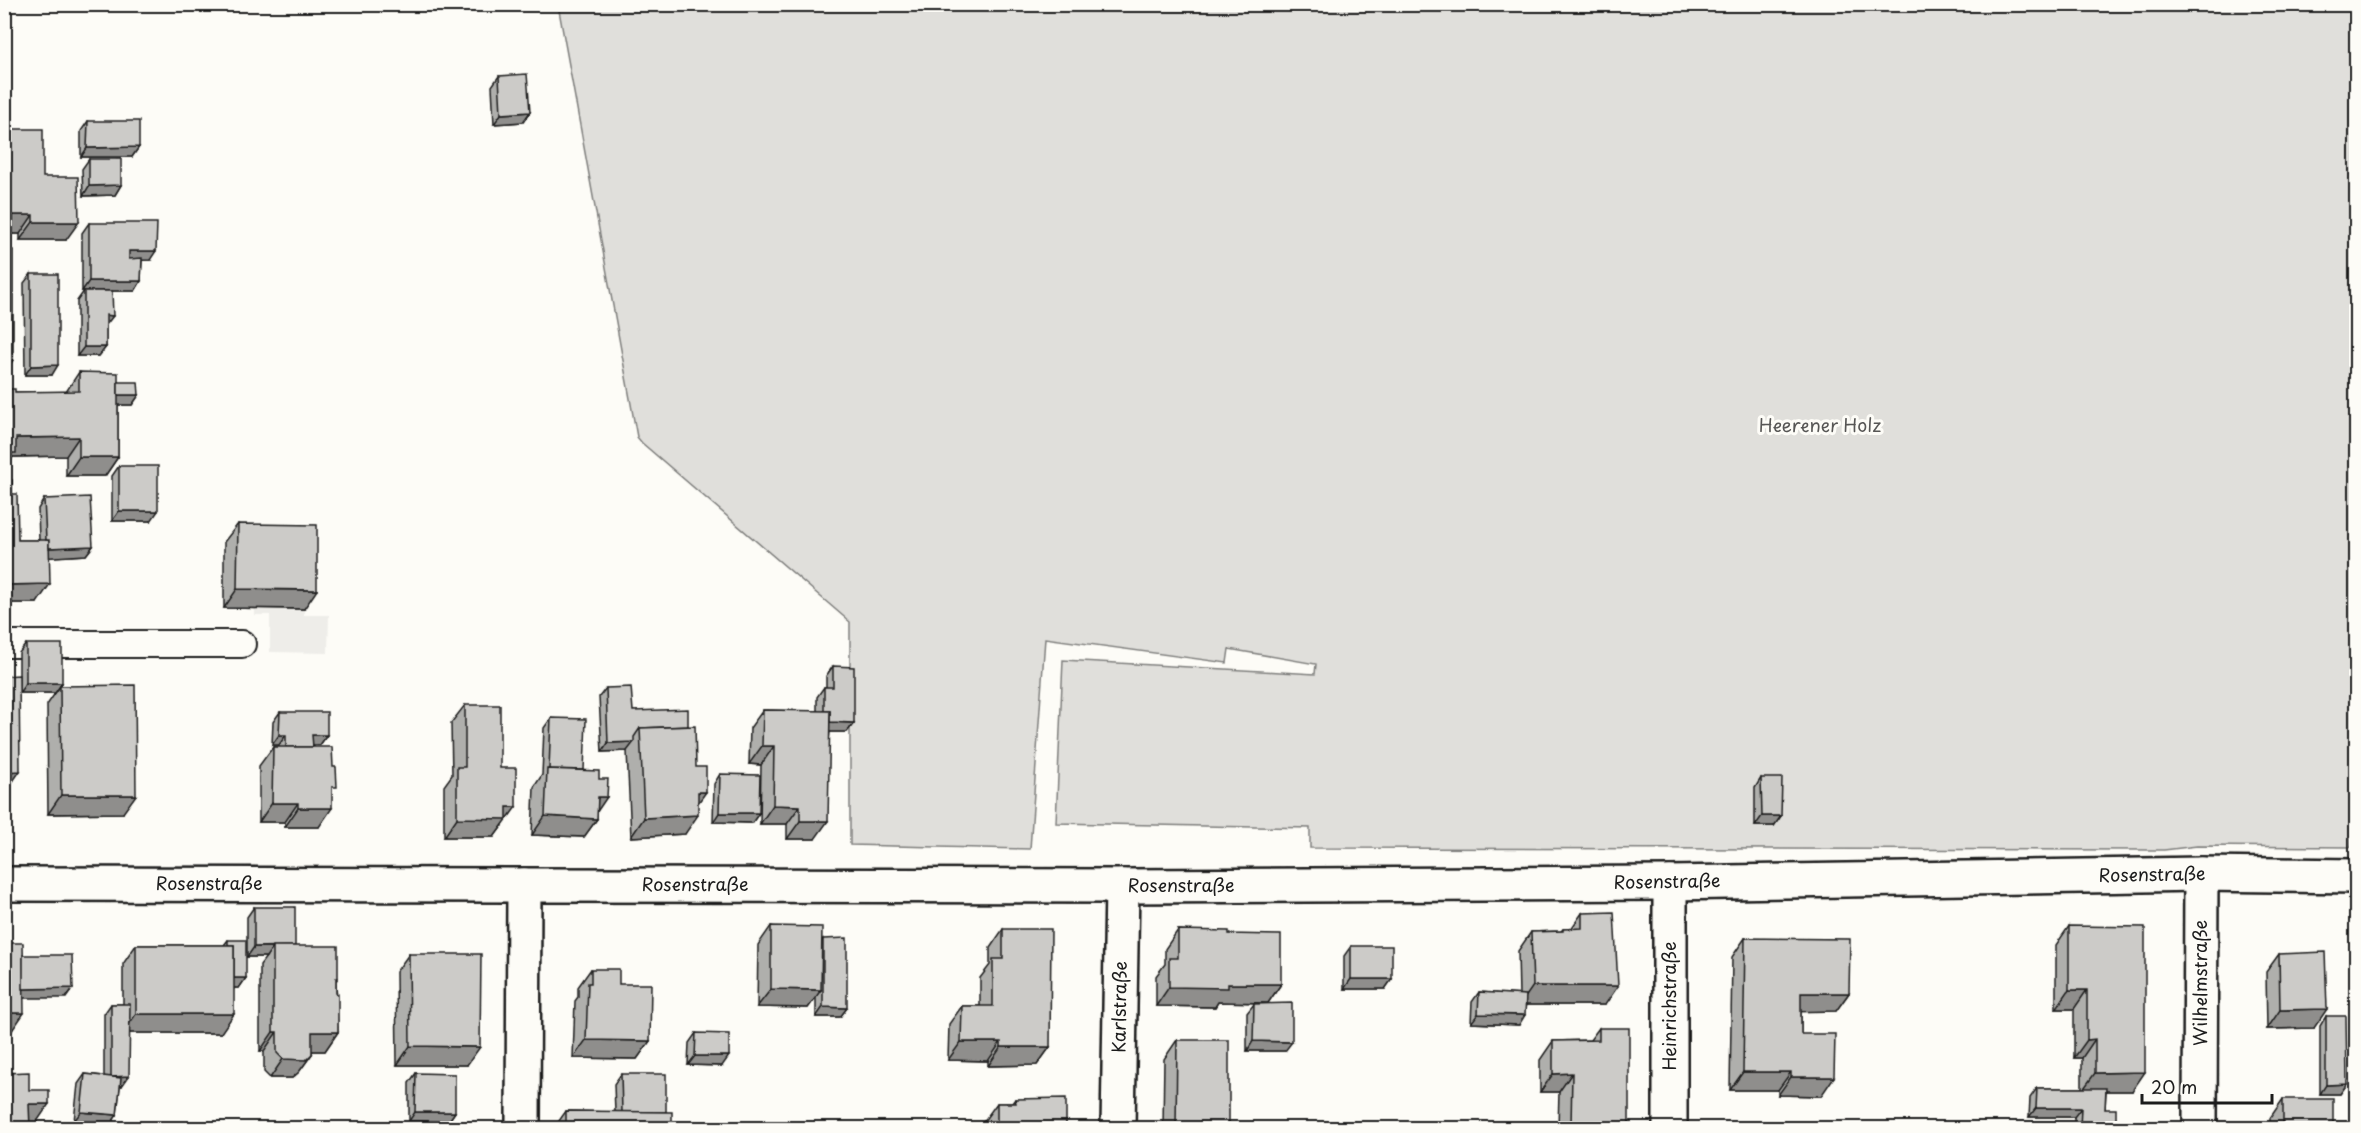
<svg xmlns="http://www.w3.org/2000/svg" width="2361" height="1133" viewBox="0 0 2361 1133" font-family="'Playpen Sans',sans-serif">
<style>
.built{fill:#eeede9}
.green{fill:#e0dfdb;stroke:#7e7e7c;stroke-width:1.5}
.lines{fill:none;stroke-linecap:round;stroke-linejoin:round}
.lane-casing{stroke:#1c1c1c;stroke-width:30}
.street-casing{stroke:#1c1c1c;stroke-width:38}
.lane{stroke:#fdfcf7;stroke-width:26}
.street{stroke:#fdfcf7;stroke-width:33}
.wall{fill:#afafac;stroke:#1c1c1c;stroke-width:1.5}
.shaded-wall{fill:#8f8e8c;stroke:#1c1c1c;stroke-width:1.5}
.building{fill:#cccbc8;stroke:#1c1c1c;stroke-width:1.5}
.labels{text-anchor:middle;stroke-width:6;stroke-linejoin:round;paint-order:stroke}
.park-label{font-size:18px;fill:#575655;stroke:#fdfcf7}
.street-label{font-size:18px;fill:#1c1c1c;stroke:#fdfcf7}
</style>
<rect width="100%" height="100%" fill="#fdfcf7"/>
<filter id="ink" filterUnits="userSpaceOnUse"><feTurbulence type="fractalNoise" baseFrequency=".0167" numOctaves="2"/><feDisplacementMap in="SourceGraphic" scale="12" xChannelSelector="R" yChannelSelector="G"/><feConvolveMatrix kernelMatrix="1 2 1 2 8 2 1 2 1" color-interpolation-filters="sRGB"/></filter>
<g filter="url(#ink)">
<path class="built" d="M254,608L304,609V615H329L328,653L270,652V615H254Z"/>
<path class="green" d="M558,5H2356V696L2351,847L2197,846L2164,850L1310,848V828L1056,823L1063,660L1315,674L1316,664L1229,649L1227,663L1045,638L1030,849L850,845V622L642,443L637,437Z"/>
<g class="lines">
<defs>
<path id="lane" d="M4,644H242"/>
<g id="street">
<path d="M4,884L1122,886L1670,883L2201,874L2356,876"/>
<path d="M523,1128L524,885"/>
<path d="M1118,1128L1122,886"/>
<path d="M1670,1128V883"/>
<path d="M2200,1128L2201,874"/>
</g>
</defs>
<use href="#lane" class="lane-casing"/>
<use href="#street" class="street-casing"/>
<use href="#lane" class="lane"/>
<use href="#street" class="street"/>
</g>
<g class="wall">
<path d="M499,76L530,112L523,122L494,124L492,86Z"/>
<path d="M88,121L139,147L132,157H81V131Z"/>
<path d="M4,129L43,177L66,240H20V234H6L4,237Z"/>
<path d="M89,159L121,185L115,195L83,196L82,169Z"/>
<path d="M89,223L150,260H142L141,281L135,291H82V233Z"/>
<path d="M31,274L52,375H25L24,283Z"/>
<path d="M84,291L106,325V347L99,356H77V301Z"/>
<path d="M79,372L118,382L139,395L132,405H118V457L105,476H66V456L13,457L15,392H66Z"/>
<path d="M119,466L151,521H112V476Z"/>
<path d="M4,480L12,494L18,540H39L38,509L44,499L93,546L86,555L49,557L37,603H4Z"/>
<path d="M238,524L304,609L224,608V542Z"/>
<path d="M26,644L62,683L55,693H19V653Z"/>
<path d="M833,666L854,723L847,732H830L815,839H787V824H760L761,765L749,764L750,728L763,710L817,711V697L824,687H826V676Z"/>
<path d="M60,686L123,813L48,814L47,705Z"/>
<path d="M606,688L633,711L688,726L698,803L685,834L631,837L627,751L602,752L599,697Z"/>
<path d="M465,705L500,768L503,826H502L494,837H444V786L452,775L451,723Z"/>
<path d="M280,712L327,735L320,745H313V747L332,793L319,827H285V822H259V766L273,747H279V745H272L273,722Z"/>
<path d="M551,718L584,770L597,811V819L584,837L532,835L534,787L542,775L544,728Z"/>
<path d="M720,774L759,813L752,823L713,822L714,784Z"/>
<path d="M1761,778L1781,816L1774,826H1755V788Z"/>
<path d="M254,907L295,946L338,978L336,981L338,1032L325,1051H312V1054L299,1072L292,1078H270L264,1072V1051H260V965L266,957H247V917Z"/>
<path d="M1582,913L1605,1005H1526L1519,1025L1471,1023L1472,1002L1479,992L1519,995L1518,951L1531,932L1561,931L1563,929H1571Z"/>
<path d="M771,926L822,941L823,939L847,1008L840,1017H816V997L808,1008L757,1007L758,945Z"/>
<path d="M2069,926L2132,1091H2106L2105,1109L2116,1125L2164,1128H2074V1117H2029L2030,1098L2037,1088H2082V1058H2074V1009H2056V945Z"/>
<path d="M1003,929L1050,1047L1037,1065L988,1066V1061L948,1060L949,1024L962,1006H980V978L990,965V948Z"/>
<path d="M1178,930L1229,934L1281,984L1268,1003L1218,1002L1215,1007L1156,1006V976L1165,964V949Z"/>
<path d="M1745,938L1849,993L1836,1011H1801V1034L1821,1096L1778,1095V1090H1730L1732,957Z"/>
<path d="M228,940L246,978L239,988H234L221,1033H129L122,1086H120L117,1115L110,1125L74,1121L78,1084L85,1074L104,1076V1014L111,1004H123V964L136,945H224Z"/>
<path d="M1351,946L1392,979L1385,989H1344V956Z"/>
<path d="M409,954L467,1065H397L396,972Z"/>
<path d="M2279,954L2314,1028L2267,1029L2266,972Z"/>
<path d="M591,969L619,984L650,1041L637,1059L573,1058L575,1001L578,997V987Z"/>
<path d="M1254,1004L1285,1051H1247V1013Z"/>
<path d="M2326,1016L2347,1084L2340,1094H2320V1026Z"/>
<path d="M1599,1028L1629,1128H1558L1559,1092H1540V1060L1553,1041L1590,1040Z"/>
<path d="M696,1033L722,1066L688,1065L689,1043Z"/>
<path d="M1177,1040L1229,1128H1163L1164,1059Z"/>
<path d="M416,1073L455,1112L448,1122L409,1121V1083Z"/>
<path d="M621,1074L666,1112L672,1128H554L566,1111L615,1112L614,1084Z"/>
<path d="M1015,1099L1066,1128H984V1121L997,1103H1012Z"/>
<path d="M2283,1099L2333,1128H2270V1118Z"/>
</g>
<g class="shaded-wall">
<path d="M530,112L523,122L494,124L501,114Z"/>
<path d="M139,147L132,157H81L87,148Z"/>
<path d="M121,185L115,195L83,196L89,186Z"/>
<path d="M12,215H33L20,234H6L4,237V226Z"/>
<path d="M33,222H79L66,240H20Z"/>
<path d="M129,251H156L150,260L122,261Z"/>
<path d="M89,281H141L135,291H82Z"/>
<path d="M106,315L113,316L106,325H99Z"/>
<path d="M84,347H106L99,356H77Z"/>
<path d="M4,360H13L4,373Z"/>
<path d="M58,365L52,375H25L31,366Z"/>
<path d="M112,395H139L132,405H106Z"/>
<path d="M79,437L66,456L13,457L4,469V453L16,438Z"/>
<path d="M79,457H118L105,476H66Z"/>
<path d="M119,511H158L151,521H112Z"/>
<path d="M93,546L86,555L40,558L47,548Z"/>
<path d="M50,584L37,603H4V585Z"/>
<path d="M237,589L317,590L304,609L224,608Z"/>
<path d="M26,683H62L55,693H19Z"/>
<path d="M824,722L854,723L847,732H817Z"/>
<path d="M279,735H286L279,745H272Z"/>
<path d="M312,735H327L320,745H306Z"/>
<path d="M634,742L627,751L602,752L608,743Z"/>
<path d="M762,746H774L761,765L749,764Z"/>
<path d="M20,771L7,790H4V772Z"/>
<path d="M698,792H706L693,810Z"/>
<path d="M61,795H136L123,813L48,814Z"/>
<path d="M598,797H607L594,816Z"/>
<path d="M272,803H298L285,822H259Z"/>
<path d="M773,805L800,806L787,824H760Z"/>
<path d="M507,807H516L494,837H444L457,818Z"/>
<path d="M298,808H332L319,827H285Z"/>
<path d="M719,813H759L752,823L713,822Z"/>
<path d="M698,815L685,834L631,837L644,818Z"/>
<path d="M545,816L597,819L584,837L532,835Z"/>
<path d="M1762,816H1781L1774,826H1755Z"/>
<path d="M800,821H828L815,839H787Z"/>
<path d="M254,947H273L266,957H247Z"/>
<path d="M228,978H246L239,988H221Z"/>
<path d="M1351,979H1392L1385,989H1344Z"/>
<path d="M1228,984H1281L1268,1003L1218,1002L1215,1007L1156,1006L1169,987Z"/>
<path d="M1533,986H1618L1605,1005H1520Z"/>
<path d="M73,988L66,998H10L17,989Z"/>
<path d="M771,989L821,990L808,1008L757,1007Z"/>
<path d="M2069,990H2087L2074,1009H2056Z"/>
<path d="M1801,993H1849L1836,1011L1788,1012Z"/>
<path d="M823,1007L847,1008L840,1017H816Z"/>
<path d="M2327,1009L2314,1028L2267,1029L2280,1010Z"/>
<path d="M4,1013H24L11,1032H4Z"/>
<path d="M136,1014H234L221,1033H123Z"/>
<path d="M1478,1014L1525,1015L1519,1025L1471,1023Z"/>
<path d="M273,1032H277L264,1051H260Z"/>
<path d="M312,1032H338L325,1051H298Z"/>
<path d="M2095,1039L2082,1058H2074L2087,1040Z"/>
<path d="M586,1040L650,1041L637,1059L573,1058Z"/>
<path d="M1253,1041L1292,1042L1285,1051H1247Z"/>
<path d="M961,1042H1001L988,1061L948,1060Z"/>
<path d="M410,1046L480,1047L467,1065H397Z"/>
<path d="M1001,1047H1050L1037,1065L988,1066Z"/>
<path d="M312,1054L299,1072L292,1078H270L283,1059Z"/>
<path d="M695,1056H729L722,1066L688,1065Z"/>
<path d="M1743,1072H1791L1778,1090H1730Z"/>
<path d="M2145,1072L2132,1091H2082L2095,1073Z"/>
<path d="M1572,1073L1559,1092H1540L1553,1074Z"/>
<path d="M129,1076L122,1086H104L111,1077Z"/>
<path d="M1791,1077H1834L1821,1096L1778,1095Z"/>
<path d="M2347,1084L2340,1094H2320L2326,1085Z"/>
<path d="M29,1104H49L36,1123H16Z"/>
<path d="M2036,1108H2081L2074,1117H2029Z"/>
<path d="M81,1112L117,1115L110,1125L74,1121Z"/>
<path d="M415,1112H455L448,1122L409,1121Z"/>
<path d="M1571,1125H1579L1577,1128H1569Z"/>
</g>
<g class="building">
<path d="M527,74L530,112L501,114L499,76Z"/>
<path d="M88,121H139V147L87,148Z"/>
<path d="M4,129H43V177H78L79,222H33V215H12V226H4Z"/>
<path d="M89,159H121V185L89,186Z"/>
<path d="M89,223H157L156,251H129V259L142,258L141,281H89Z"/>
<rect x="4" y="250" width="9" height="110"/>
<path d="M31,274H58V365L31,366Z"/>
<path d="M84,291H112L113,316L106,315V347H84Z"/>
<path d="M79,372L118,373V457H79V437L16,438V453H4V389H15V392L79,391Z"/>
<path d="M118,382H138L139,395H118Z"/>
<rect x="119" y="466" width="39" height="45"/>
<path d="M4,480H12V494H17L18,540H49L50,584L4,585Z"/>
<path d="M90,497L93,546L49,548V540H46L44,499Z"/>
<path d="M238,524L317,525V590L237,589Z"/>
<rect x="26" y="644" width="36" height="39"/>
<path d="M833,666L854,667V723L830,722V711H824V687H833Z"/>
<path d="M19,675L20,771L4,772V676Z"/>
<path d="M135,685L136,795H61L60,686Z"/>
<path d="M631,687L633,711L688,709V726L640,728L634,737V742L608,743L606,688Z"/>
<path d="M465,705H500V768H516V807H507V819L457,818V767H465Z"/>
<path d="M763,710L830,711L828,821H800V806L773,805L774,746H762Z"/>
<path d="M280,712H327V735H312L313,747H286V735H279Z"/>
<path d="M551,718L586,719L584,770L549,769Z"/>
<path d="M695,726L696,767H706V792H698V815L644,818L640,728Z"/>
<path d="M273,747H332L333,767H336L337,787H332V808H298V803H272Z"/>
<path d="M547,769L599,771V779H608L607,797H598L597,819L545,816Z"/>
<path d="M720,774L760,775L759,813H719Z"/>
<path d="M1761,778H1782L1781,816H1762Z"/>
<path d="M254,907H295V946L254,947Z"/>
<path d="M1614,912L1618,986H1533L1531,932L1563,931V929L1582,928V913Z"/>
<path d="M771,926L822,927L821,990L771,989Z"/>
<path d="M2069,926L2145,927V1072L2095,1073V1039L2087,1040V990H2069Z"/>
<path d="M1003,929H1051L1050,1047H1001V1042H961L962,1006H993V959H1003Z"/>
<path d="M1178,930L1229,931V934L1281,935V984H1228V988L1169,987V958H1178Z"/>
<path d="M847,938V1008L823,1007V939Z"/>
<path d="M1745,938L1850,939L1849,993H1801V1034H1835L1834,1077H1791V1072H1743Z"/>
<path d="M228,940H246V978H234V945H228Z"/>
<path d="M4,943H23L24,1013H4Z"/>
<rect x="136" y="945" width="98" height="69"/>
<path d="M273,946H338V978H336V993L338,994V1032H312V1054L306,1060L283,1059L277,1053V1032H273Z"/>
<rect x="1351" y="946" width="41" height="33"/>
<path d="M2325,952L2327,1009L2280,1010L2279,954Z"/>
<path d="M409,954H481L480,1047L410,1046Z"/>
<path d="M23,955H72L73,988L23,989Z"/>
<path d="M591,969H619V984H651L650,1041L586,1040L588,983H591Z"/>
<path d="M1479,992L1526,995L1525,1015L1478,1014Z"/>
<path d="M1292,1003V1042L1253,1041L1254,1004Z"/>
<path d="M111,1004H130L129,1076L111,1077Z"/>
<path d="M2326,1016H2346L2347,1084L2326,1085Z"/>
<path d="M1599,1028H1629V1128H1579V1125H1571L1572,1073L1553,1074V1041L1599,1040Z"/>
<path d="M696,1033L729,1034V1056H695Z"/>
<path d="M1177,1040H1229V1128H1176Z"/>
<path d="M29,1072V1090H49V1104H29L30,1128H4V1073Z"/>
<path d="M416,1073L455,1074V1112H415Z"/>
<path d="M85,1074L121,1078L117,1115L81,1112Z"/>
<path d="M621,1074H666V1112H622Z"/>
<path d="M2037,1088H2106L2105,1109H2116V1125H2115L2112,1128H2080L2081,1108H2036Z"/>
<path d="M1066,1098V1128H997V1103H1016L1015,1099Z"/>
<rect x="2283" y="1099" width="50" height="29"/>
<path d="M566,1111L672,1112V1128H566Z"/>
<rect x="1763" y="1124" width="49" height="4"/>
<rect x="2115" y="1125" width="49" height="3"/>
</g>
</g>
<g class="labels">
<g class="park-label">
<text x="1820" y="432">Heerener Holz</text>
</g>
<g class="street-label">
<text transform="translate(2152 875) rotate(-1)" y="6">Rosenstraße</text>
<text transform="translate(1667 882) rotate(-1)" y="6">Rosenstraße</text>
<text x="209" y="890">Rosenstraße</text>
<text x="695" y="891">Rosenstraße</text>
<text x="1181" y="892">Rosenstraße</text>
<text transform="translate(2201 983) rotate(-90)" y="6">Wilhelmstraße</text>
<text transform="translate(1670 1006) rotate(-90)" y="6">Heinrichstraße</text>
<text transform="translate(1120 1007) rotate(-89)" y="6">Karlstraße</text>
</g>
</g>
<rect width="2361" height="1133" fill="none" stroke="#fdfcf7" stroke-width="24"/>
<rect x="12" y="12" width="2337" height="1109" fill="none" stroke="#1c1c1c" stroke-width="2" filter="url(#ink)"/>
<path d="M2142 1094v9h130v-9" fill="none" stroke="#1c1c1c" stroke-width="3"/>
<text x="2151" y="1094" font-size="18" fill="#1c1c1c" stroke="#fdfcf7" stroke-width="4.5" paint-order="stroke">20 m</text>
</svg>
